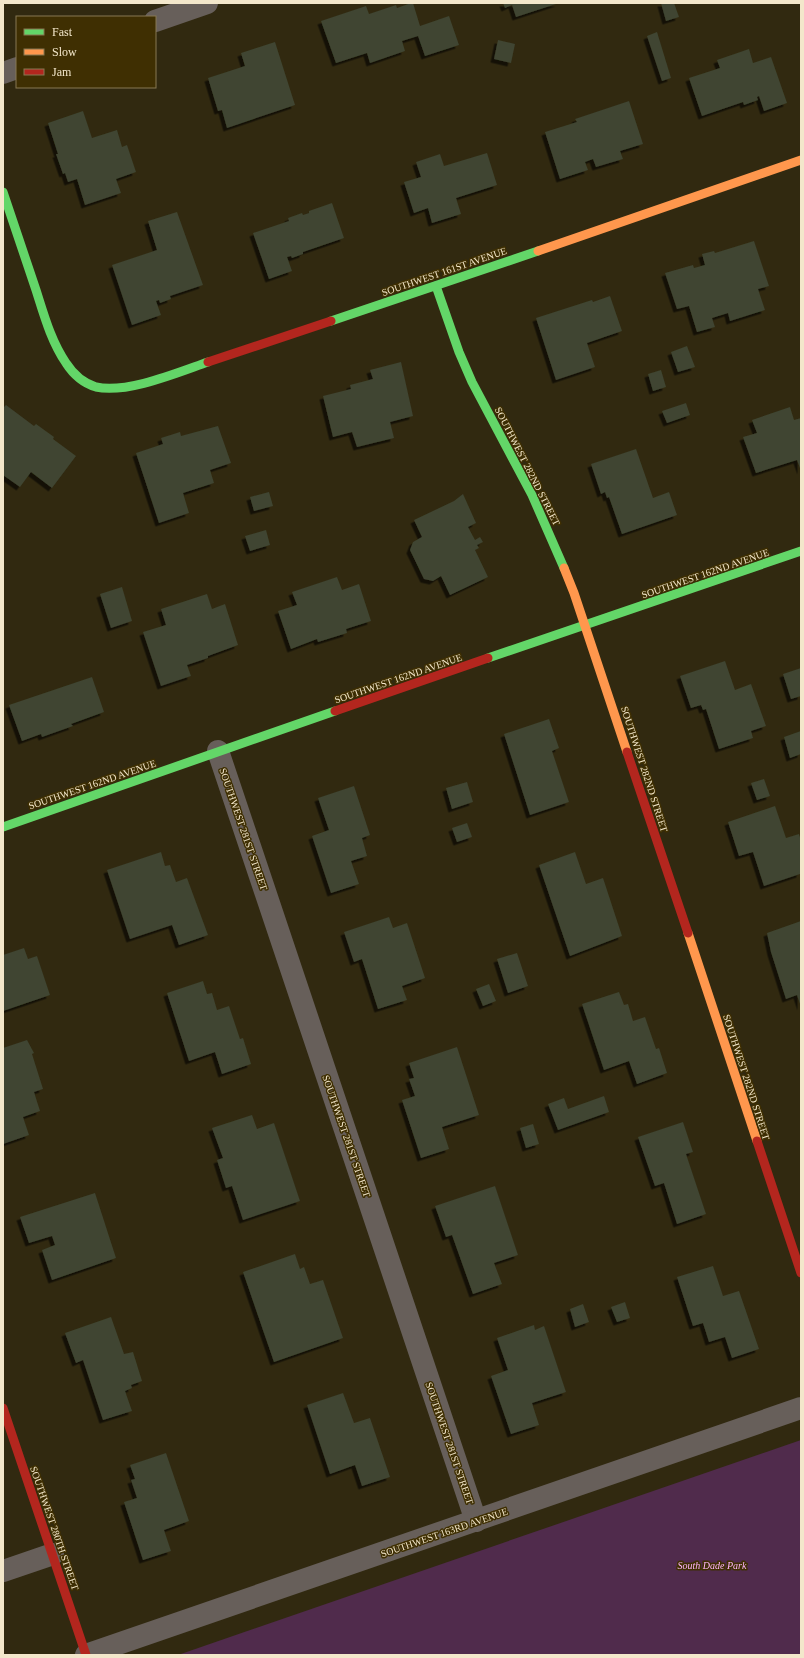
<svg xmlns="http://www.w3.org/2000/svg" width="804" height="1658" viewBox="0 0 804 1658" font-family="Georgia,serif">
<style>
.green{fill:#502b4c}
.building{fill:#3f4531;filter:url(#shadow)}
.lines{fill:none;stroke-linecap:round;stroke-linejoin:round}
.street{stroke:#675f5a;stroke-width:22}
.fast{stroke:#63d668;stroke-width:9}
.slow{stroke:#ff974d;stroke-width:9}
.jam{stroke:#b3261e;stroke-width:9}
.labels{text-anchor:middle;stroke-width:3;stroke-linejoin:round;paint-order:stroke}
.street-label{font-size:10px;fill:#f3e7cb;stroke:#3f2f02}
.park-label{font-size:10px;font-style:italic;fill:#feb4fc;stroke:#3f2f02}
</style>
<defs>
<filter id="shadow"><feDropShadow dx="-3.5" dy="3.5" stdDeviation="0" flood-color="#0009"/></filter>
</defs>
<rect width="100%" height="100%" fill="#312910"/>
<path class="green" d="M801,1440V1655H178Z"/>
<g class="building">
<path d="M411,3H413L420,26L449,16L459,45L425,56L418,36L402,41L405,51L370,63L367,53L336,63L321,21L366,6L369,14L396,5L397,8Z"/>
<path d="M503,3H559L516,17L512,5L505,8Z"/>
<path d="M661,3H674L679,17L666,21Z"/>
<path d="M657,32L671,78L662,81L647,36Z"/>
<path d="M498,40L515,44L511,63L494,59Z"/>
<path d="M275,42L295,105L227,128L222,110L218,111L208,78L245,66L241,53Z"/>
<path d="M749,49L753,63L771,57L787,103L764,111L759,96L757,97L758,100L744,105L743,102L702,116L689,78L720,68L717,60Z"/>
<path d="M629,101L643,144L620,151L623,159L596,167L593,159L585,162L588,170L560,179L545,132L577,122L575,119Z"/>
<path d="M83,111L92,138L117,130L122,147L127,145L136,172L116,179L121,193L85,205L77,179L68,182L65,173L63,174L56,154H58L48,123Z"/>
<path d="M487,153L497,185L456,198L461,214L432,223L428,208L414,213L404,182L421,177L416,162L440,154L444,166Z"/>
<path d="M332,203L344,238L303,252V254L292,258L291,256L287,257L292,271L269,279L253,233L289,221L288,218L302,213L303,215L309,213V211Z"/>
<path d="M177,212L203,285L170,296L171,299L160,303L159,300L156,301L161,315L132,325L112,265L157,250L148,221Z"/>
<path d="M754,241L769,286L758,289L765,310L730,321L728,313L712,318L715,327L697,332L689,306L677,309L665,273L693,265L694,268L705,265L702,254L714,251L715,253Z"/>
<path d="M610,296L622,331L587,343L595,367L556,380L536,318L592,300L593,302Z"/>
<path d="M687,346L695,367L678,372L671,352Z"/>
<path d="M401,362L413,416L390,422L394,438L357,447L352,432L333,437L323,396L351,389L350,385L373,379L370,370Z"/>
<path d="M661,370L666,387L653,391L648,374Z"/>
<path d="M686,403L690,415L667,423L662,411Z"/>
<path d="M6,405L34,426L36,424L54,437L53,439L76,456L52,488L31,472L20,487L3,475V408Z"/>
<path d="M790,407L794,420L801,418V471L797,460L756,473L743,437L757,433L752,420Z"/>
<path d="M218,426L231,463L210,470L214,483L183,493L189,513L159,523L136,453L163,444L161,438L180,432L181,436Z"/>
<path d="M636,449L653,498L669,492L677,515L622,534L609,497L607,498L605,492L601,494L591,464Z"/>
<path d="M269,492L273,506L254,511L250,497Z"/>
<path d="M463,494L476,523L468,527L475,540L480,537L483,542L477,545L479,548L475,550L488,577L450,595L441,576L433,581L424,579L410,550L413,542L422,537L414,520L454,501Z"/>
<path d="M266,530L270,545L250,551L245,536Z"/>
<path d="M337,577L342,590L359,584L371,621L346,629L347,633L318,642L317,639L291,649L278,611L297,605L292,592Z"/>
<path d="M122,587L132,621L111,628L100,594Z"/>
<path d="M207,594L212,609L225,604L238,645L208,656V658L187,665L191,676L161,686L143,632L166,625L161,609Z"/>
<path d="M725,661L735,690L751,684L766,726L751,731L753,738L719,749L706,709L703,710L701,705L691,708L680,676Z"/>
<path d="M801,668V696L791,699L783,674Z"/>
<path d="M92,677L104,712L71,724L73,726L42,737L41,734L22,741L9,705Z"/>
<path d="M549,719L559,748L552,751L569,802L530,815L504,734Z"/>
<path d="M801,731V754L790,758L784,737Z"/>
<path d="M764,779L770,796L757,800L751,783Z"/>
<path d="M467,782L473,802L452,809L446,788Z"/>
<path d="M354,786L370,835L362,838L367,856L351,861L359,884L331,893L312,836L329,830L318,798Z"/>
<path d="M775,806L786,838L799,834L801,841V871L800,872V874L764,886L753,852L739,856L728,822Z"/>
<path d="M467,823L472,837L457,842L452,828Z"/>
<path d="M161,852L165,866L170,865L176,882L187,878L208,935L179,945L172,925L130,939L107,870Z"/>
<path d="M575,852L586,884L603,878L622,936L570,956L539,865Z"/>
<path d="M389,917L393,928L407,923L425,978L402,986L407,1000L378,1009L362,959L354,962L344,932Z"/>
<path d="M801,921V1007L797,995L786,999L771,952L767,933Z"/>
<path d="M24,948L28,959L37,956L50,995L3,1011V955Z"/>
<path d="M517,953L528,986L508,993L497,959Z"/>
<path d="M203,981L207,994L212,993L217,1010L229,1006L240,1039L243,1038L251,1064L222,1074L215,1052L189,1061L167,993Z"/>
<path d="M489,984L496,1001L483,1006L476,989Z"/>
<path d="M619,992L624,1005L628,1004L633,1021L645,1017L656,1049L659,1048L667,1073L637,1084L629,1061L604,1070L582,1004Z"/>
<path d="M27,1040L34,1053L32,1054L43,1089L34,1092L40,1111L23,1117L29,1135L3,1144V1048Z"/>
<path d="M457,1047L479,1115L442,1127L449,1149L421,1158L402,1100L415,1096L409,1079L414,1078L409,1063Z"/>
<path d="M604,1096L609,1112L558,1130L548,1104L564,1098L568,1109Z"/>
<path d="M252,1115L257,1129L274,1123L300,1201L243,1220L232,1186L226,1188L217,1160L223,1158L212,1128Z"/>
<path d="M683,1122L693,1152L686,1154L706,1214L677,1224L664,1183L655,1186L638,1137Z"/>
<path d="M533,1124L539,1144L526,1148L520,1128Z"/>
<path d="M495,1186L518,1255L494,1263L502,1284L473,1294L452,1235L446,1237L435,1206Z"/>
<path d="M95,1193L116,1258L52,1280L42,1250L55,1245L52,1236L29,1243L20,1217Z"/>
<path d="M295,1254L300,1269L304,1267L310,1284L323,1280L343,1338L274,1362L243,1272Z"/>
<path d="M713,1266L723,1296L739,1291L759,1349L732,1358L725,1337L709,1342L703,1323L693,1326L677,1277Z"/>
<path d="M625,1302L630,1318L617,1322L611,1307Z"/>
<path d="M583,1304L589,1322L575,1327L570,1309Z"/>
<path d="M111,1317L124,1354L133,1352L142,1381L131,1385L132,1388L125,1391L132,1411L103,1420L83,1360L76,1363L65,1333Z"/>
<path d="M534,1325L535,1330L544,1326L566,1392L532,1403L539,1425L511,1434L491,1376L508,1370L497,1338Z"/>
<path d="M343,1393L354,1423L370,1418L390,1477L362,1486L355,1465L330,1474L307,1405Z"/>
<path d="M166,1453L189,1521L164,1530L171,1551L143,1560L124,1502L137,1498L131,1480L135,1479L130,1465Z"/>
</g>
<g class="lines">
<g class="street">
<path d="M155,21L207,3"/>
<path d="M3,73L17,68"/>
<path d="M218,751L476,1521"/>
<path d="M3,1571L53,1554"/>
<path d="M86,1655L801,1408"/>
</g>
<g class="fast">
<path d="M3,192C14,225 25,257 36,290C44,315 51,341 66,363C73,374 83,383 96,387C127,394 179,372 208,362"/>
<path d="M436,286L459,352L472,382L532,495L564,568"/>
<path d="M331,321L538,251"/>
<path d="M488,658L801,551"/>
<path d="M3,827L335,711"/>
</g>
<g class="slow">
<path d="M538,251L801,160"/>
<path d="M564,568L574,593L627,752"/>
<path d="M688,933L757,1141"/>
</g>
<g class="jam">
<path d="M208,362L331,321"/>
<path d="M335,711L488,658"/>
<path d="M627,752L688,933"/>
<path d="M757,1141L801,1273"/>
<path d="M3,1408L86,1655"/>
</g>
</g>
<g class="labels">
<g class="street-label">
<text transform="translate(444 271) rotate(-19)" y="4">SOUTHWEST 161ST AVENUE</text>
<text transform="translate(528 466) rotate(63)" y="4">SOUTHWEST 282ND STREET</text>
<text transform="translate(705 573) rotate(-19)" y="4">SOUTHWEST 162ND AVENUE</text>
<text transform="translate(398 678) rotate(-19)" y="4">SOUTHWEST 162ND AVENUE</text>
<text transform="translate(645 769) rotate(72)" y="4">SOUTHWEST 282ND STREET</text>
<text transform="translate(92 784) rotate(-19)" y="4">SOUTHWEST 162ND AVENUE</text>
<text transform="translate(244 829) rotate(71)" y="4">SOUTHWEST 281ST STREET</text>
<text transform="translate(747 1077) rotate(72)" y="4">SOUTHWEST 282ND STREET</text>
<text transform="translate(347 1136) rotate(71)" y="4">SOUTHWEST 281ST STREET</text>
<text transform="translate(450 1443) rotate(71)" y="4">SOUTHWEST 281ST STREET</text>
<text transform="translate(55 1528) rotate(71)" y="4">SOUTHWEST 280TH STREET</text>
<text transform="translate(444 1532) rotate(-19)" y="4">SOUTHWEST 163RD AVENUE</text>
</g>
<g class="park-label">
<text x="712" y="1569">South Dade Park</text>
</g>
</g>
<rect width="804" height="1658" fill="none" stroke="#f3e7cb" stroke-width="8"/>
<rect x="16" y="16" width="140" height="72" fill="#3f2f02" stroke="#877952"/>
<rect x="24" y="29" width="20" height="6" fill="#63d668" stroke="#877952"/>
<text x="52" y="36" font-size="12" fill="#f3e7cb">Fast</text>
<rect x="24" y="49" width="20" height="6" fill="#ff974d" stroke="#877952"/>
<text x="52" y="56" font-size="12" fill="#f3e7cb">Slow</text>
<rect x="24" y="69" width="20" height="6" fill="#b3261e" stroke="#877952"/>
<text x="52" y="76" font-size="12" fill="#f3e7cb">Jam</text>
</svg>
